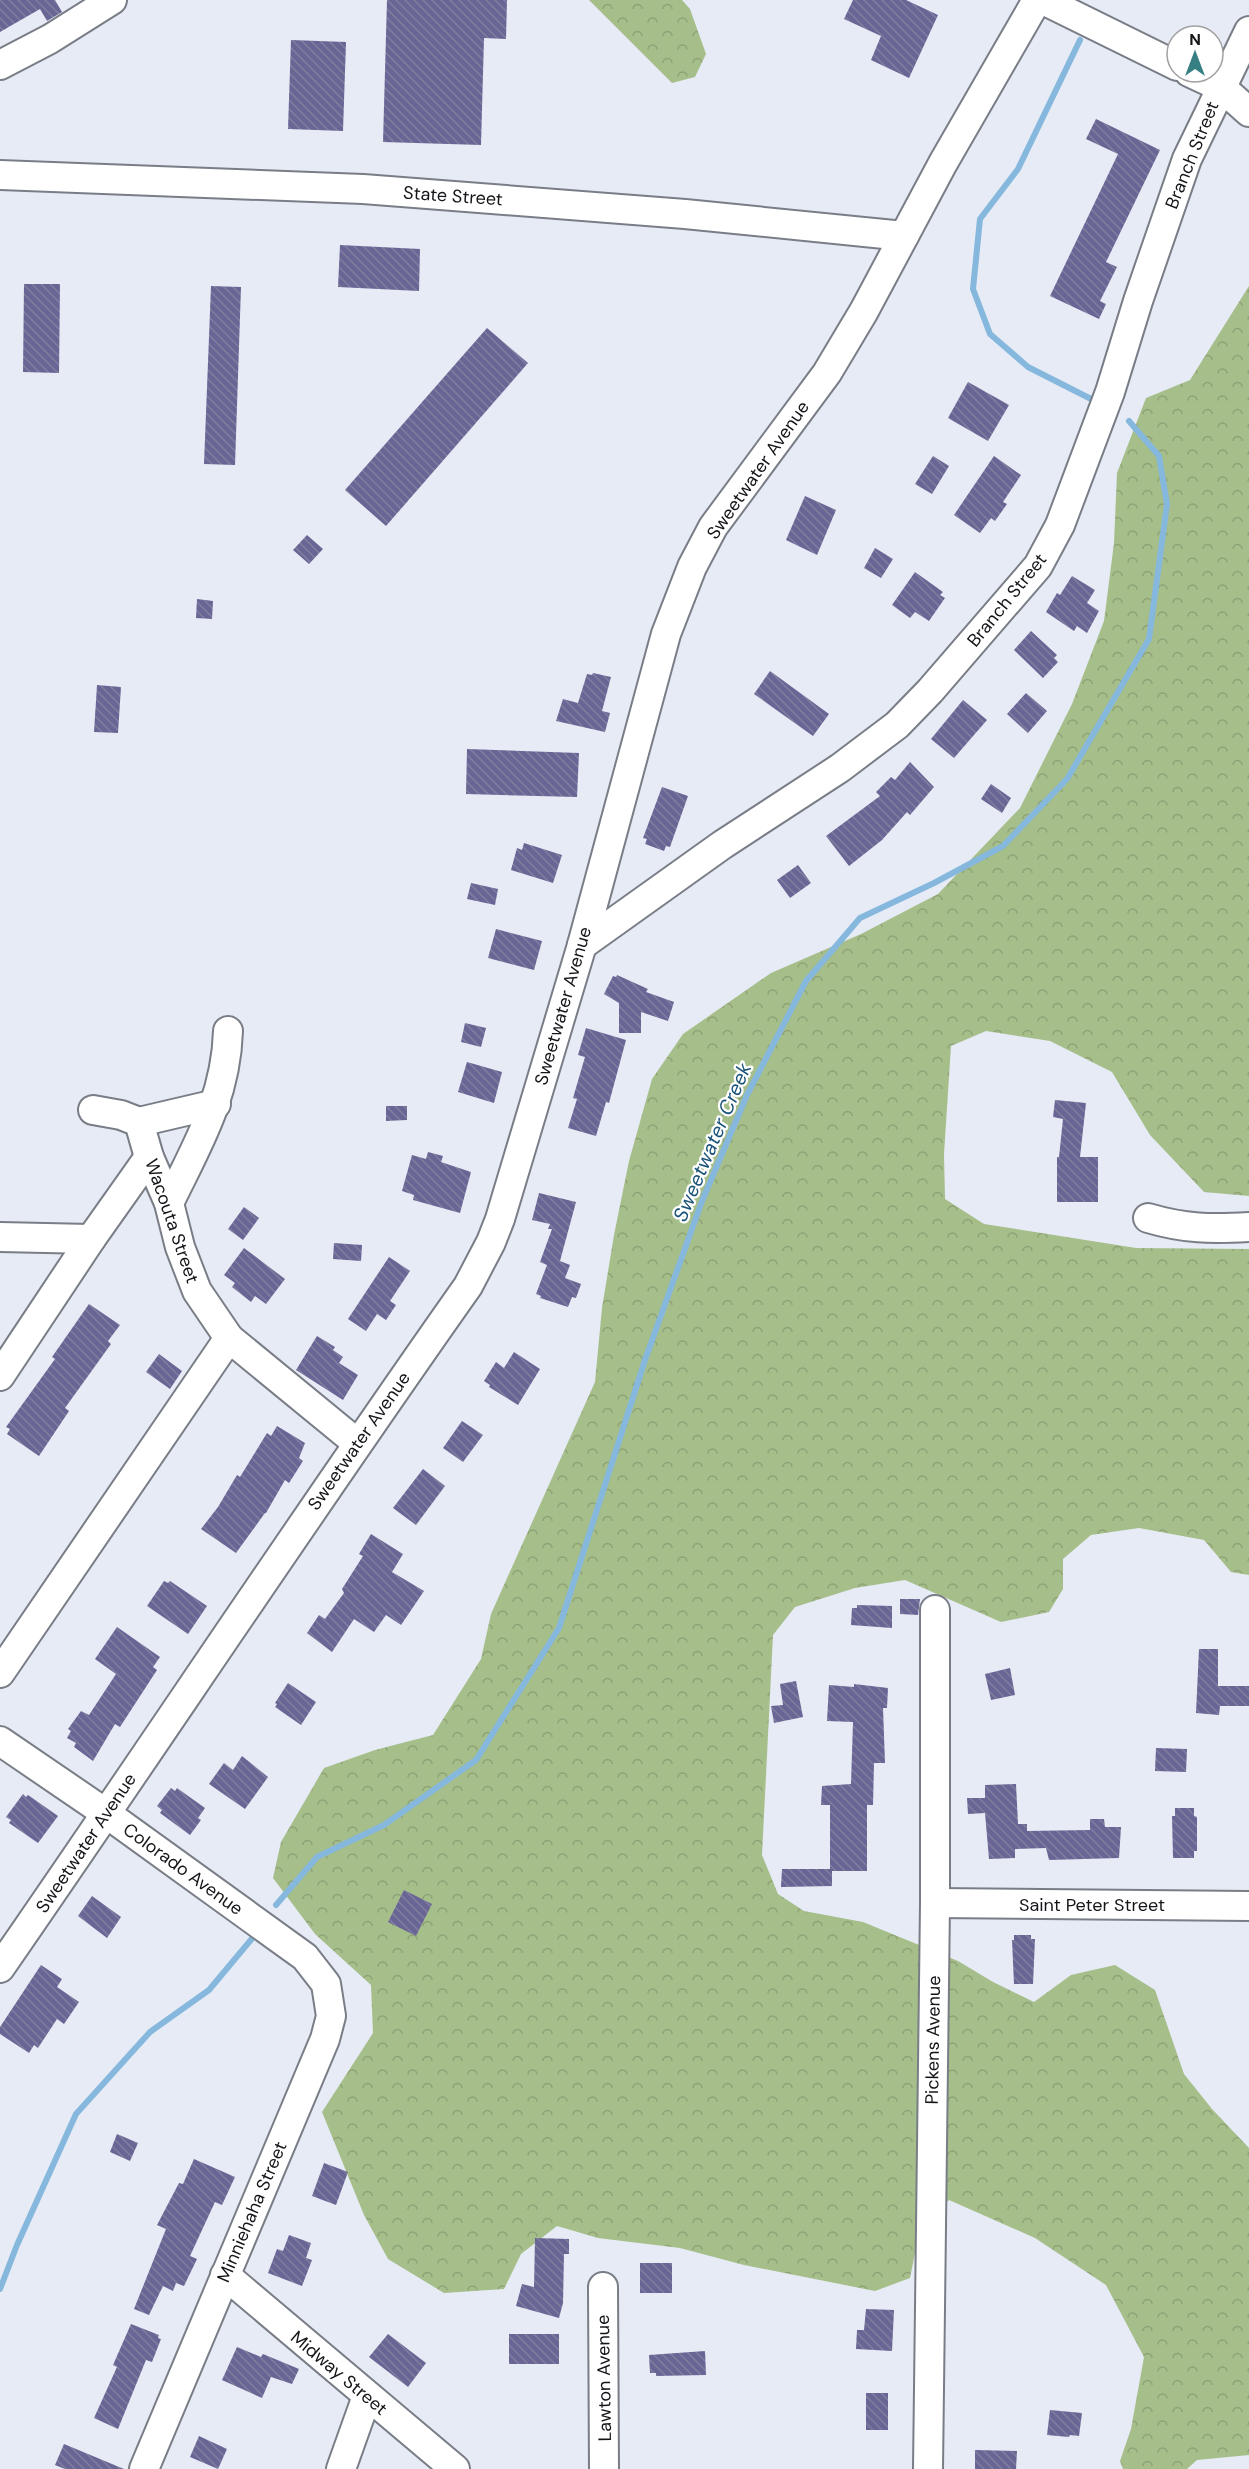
<svg xmlns="http://www.w3.org/2000/svg" width="1249" height="2469" viewBox="0 0 1249 2469" font-family="'DM Sans',sans-serif">
<style>
.forest{fill:url(#forest-crowns)}
.lines{fill:none;stroke-linecap:round;stroke-linejoin:round}
.stream{stroke:#86b8dd;stroke-width:6}
.building{fill:url(#building-back-hatch)}
.minor-casing{stroke:#787d86;stroke-width:32}
.minor{stroke:#fff;stroke-width:28}
.labels{text-anchor:middle;stroke-width:4.5;stroke-linejoin:round;paint-order:stroke}
.street-label{font-size:18px;fill:#131518;stroke:#fff}
.water-label{font-size:20px;font-style:italic;fill:#1b5378;stroke:#fff}
</style>
<defs>
<pattern id="forest-crowns" width="20" height="18" patternUnits="userSpaceOnUse" patternTransform="scale(1.5)"><rect width="20" height="18" fill="#a6be8a"/><path d="M2 6a3 3 0 1 1 6 0M12 15a3 3 0 1 1 6 0" fill="none" stroke="#8ea276"/></pattern>
<pattern id="building-back-hatch" width="6" height="6" patternUnits="userSpaceOnUse" patternTransform="scale(1.5)"><rect width="6" height="6" fill="#696595"/><path d="M-1 5l2 2M0 0l6 6M5-1l2 2" fill="none" stroke="#817ea0"/></pattern>
</defs>
<rect width="100%" height="100%" fill="#e6ebf5"/>
<g class="forest">
<path d="M589,0H682L690,9L706,54L695,77L672,83Z"/>
<path d="M1249,286V1196L1204,1192L1150,1135L1112,1072L1050,1041L986,1031L951,1046L944,1154L945,1199L984,1224L1136,1248L1249,1249V1575L1231,1572L1204,1540L1139,1528L1091,1535L1063,1559V1589L1049,1612L1001,1622L905,1580L855,1588L795,1607L773,1635L762,1855L778,1894L804,1911L863,1922L958,1961L993,1982L1034,2002L1071,1975L1115,1965L1155,1990L1184,2074L1212,2109L1249,2148V2455L1197,2460L1187,2469H1123L1120,2461L1131,2429L1144,2357L1106,2285L1035,2238L949,2200L920,2228L910,2278L875,2291L744,2265L680,2248L598,2238L557,2226L521,2254L504,2289L444,2293L388,2259L364,2215L322,2112L373,2033L371,1985L315,1934L273,1878L281,1842L324,1768L375,1750L433,1735L481,1659L491,1614L595,1382L602,1308L614,1235L629,1161L652,1079L683,1034L771,973L861,934L938,894L1020,808L1072,704L1104,621L1114,543L1117,473L1146,398L1190,380Z"/>
</g>
<g class="lines">
<g class="stream">
<path d="M1080,40L1018,169L980,219L973,289L990,334L1028,367L1097,402"/>
<path d="M276,1905L317,1857L384,1825L476,1760L559,1628L645,1360L702,1201L747,1095L806,981L860,918L934,883L1003,846L1067,779L1149,639L1167,504L1159,456L1129,421"/>
<path d="M0,2289L17,2245L76,2114L150,2032L209,1990L255,1935"/>
</g>
</g>
<g class="building">
<path d="M0,0H55L62,12L47,21L40,9L0,32Z"/>
<path d="M387,0H507L506,39L484,38L481,145L383,142Z"/>
<path d="M853,0H906L938,15L909,78L871,60L881,36L844,19Z"/>
<path d="M291,40L346,42L343,131L288,129Z"/>
<path d="M1096,119L1160,150L1106,262L1117,267L1100,301L1106,304L1099,319L1050,296L1118,154L1086,139Z"/>
<path d="M340,245L420,249L419,291L338,287Z"/>
<path d="M24,284H60L59,373L23,372Z"/>
<path d="M211,286L241,287L235,465L204,464Z"/>
<path d="M487,328L528,363L386,526L345,490Z"/>
<path d="M968,382L1009,405L988,441L948,418Z"/>
<path d="M933,456L949,466L932,494L915,484Z"/>
<path d="M994,456L1021,475L1003,502L1007,504L995,521L991,518L980,533L954,515Z"/>
<path d="M805,496L836,510L817,555L786,540Z"/>
<path d="M307,535L323,549L309,564L293,550Z"/>
<path d="M875,548L893,559L881,578L864,568Z"/>
<path d="M915,572L943,592L940,595L945,598L929,621L915,612L910,618L892,605Z"/>
<path d="M1072,576L1095,590L1087,603L1099,611L1087,633L1077,626L1074,631L1046,612L1057,593L1060,595Z"/>
<path d="M197,599L213,601L212,619L196,618Z"/>
<path d="M1031,631L1057,655L1054,658L1058,662L1043,678L1014,650Z"/>
<path d="M770,671L829,714L813,736L754,694Z"/>
<path d="M593,673L611,677L602,711L610,713L605,732L556,721L563,699L578,703L587,674L592,675Z"/>
<path d="M97,685L121,687L118,733L94,732Z"/>
<path d="M1026,693L1047,711L1028,733L1007,714Z"/>
<path d="M963,700L987,720L954,758L931,739Z"/>
<path d="M467,749L579,753L577,797L466,794Z"/>
<path d="M910,762L934,787L910,815L907,812L882,840L849,866L826,836L880,796L876,792L891,777L895,780Z"/>
<path d="M991,784L1011,798L1002,813L981,799Z"/>
<path d="M662,787L688,796L670,847L666,846L664,851L645,844L647,839L643,838Z"/>
<path d="M524,843L562,855L553,883L511,870L517,848L522,850Z"/>
<path d="M798,865L811,883L790,898L777,880Z"/>
<path d="M471,883L498,889L495,905L467,899Z"/>
<path d="M496,929L542,941L534,970L488,958Z"/>
<path d="M617,975L648,989L646,992L674,1002L668,1021L641,1012V1033H619V1003L604,994L613,976L616,977Z"/>
<path d="M465,1023L486,1028L481,1047L461,1042Z"/>
<path d="M586,1028L626,1040L609,1103L606,1102L596,1136L568,1128L577,1099L573,1098L585,1057L578,1055Z"/>
<path d="M467,1062L502,1072L494,1103L458,1092Z"/>
<path d="M1055,1100L1086,1103L1080,1157H1098V1202H1057V1157H1059L1063,1119L1053,1117Z"/>
<path d="M386,1106H407V1120L386,1121Z"/>
<path d="M428,1152L443,1156L441,1162L471,1172L460,1213L413,1200L414,1195L402,1191L412,1155L426,1159Z"/>
<path d="M539,1193L576,1202L560,1261L570,1265L565,1278L581,1284L576,1298L572,1297L568,1307L540,1298L541,1296L536,1294L547,1265L540,1262L552,1229H548L550,1224L532,1220Z"/>
<path d="M244,1207L259,1218L243,1240L228,1229Z"/>
<path d="M334,1243L362,1245L361,1261L333,1259Z"/>
<path d="M244,1248L285,1279L266,1304L255,1296L251,1302L232,1287L235,1283L224,1275Z"/>
<path d="M389,1257L410,1271L390,1301L396,1305L386,1320L377,1314L366,1331L348,1319Z"/>
<path d="M89,1304L120,1325L108,1341L111,1344L65,1408L69,1411L39,1456L7,1434L10,1429L6,1427L55,1359L52,1357Z"/>
<path d="M317,1336L335,1347L333,1350L343,1357L339,1363L358,1375L343,1400L296,1370Z"/>
<path d="M514,1352L540,1369L518,1405L489,1387L490,1385L484,1381L496,1362L504,1368Z"/>
<path d="M159,1354L182,1371L170,1389L146,1372Z"/>
<path d="M462,1421L483,1435L463,1462L443,1448Z"/>
<path d="M277,1426L305,1443L299,1458L303,1461L289,1483L285,1480L266,1513H265L236,1553L201,1529L218,1507L237,1475L240,1477L267,1433L271,1436Z"/>
<path d="M423,1469L445,1486L416,1525L393,1508Z"/>
<path d="M371,1534L403,1554L392,1572L424,1591L401,1625L386,1615L374,1632L354,1619L332,1652L307,1633L319,1615L325,1619L344,1593L342,1589L363,1556L359,1554Z"/>
<path d="M164,1581L168,1583L170,1581L207,1606L188,1634L147,1606Z"/>
<path d="M900,1599H920L918,1615L900,1614Z"/>
<path d="M857,1605L892,1606V1628L851,1625L852,1608H857Z"/>
<path d="M117,1627L160,1657L153,1667L157,1670L120,1727L115,1724L93,1761L74,1747L76,1743L67,1738L71,1731L68,1729L81,1711L89,1715L116,1674L95,1659Z"/>
<path d="M1199,1649H1218V1686H1249V1706H1220L1219,1715L1196,1713Z"/>
<path d="M1010,1668L1015,1695L991,1700L985,1674Z"/>
<path d="M796,1681L803,1717L774,1723L771,1706L783,1705L780,1684Z"/>
<path d="M288,1683L316,1702L301,1725L275,1707L277,1704L275,1703Z"/>
<path d="M854,1684L888,1688L887,1708H883L885,1763H874L873,1805H867V1871H832V1886L781,1887L782,1869H830V1805H821L822,1786L851,1784L853,1722L827,1721L829,1685L854,1687Z"/>
<path d="M1156,1748L1187,1749L1186,1772L1155,1771Z"/>
<path d="M242,1756L268,1777L245,1809L209,1784L224,1763L233,1770Z"/>
<path d="M1016,1784L1018,1824H1027V1831L1090,1830V1819H1104L1105,1827H1121L1119,1858L1049,1860L1046,1848L1015,1849V1858L989,1859L985,1813L968,1814L967,1798H985V1785Z"/>
<path d="M171,1788L175,1791L177,1788L205,1808L198,1818L201,1820L190,1835L160,1813L162,1810L157,1806Z"/>
<path d="M23,1794L26,1797L28,1795L58,1816L38,1843L9,1823L11,1820L6,1817Z"/>
<path d="M1175,1808H1194V1816L1197,1817V1851H1194V1858H1173L1172,1816H1175Z"/>
<path d="M404,1890L432,1904L416,1936L388,1922Z"/>
<path d="M92,1896L121,1917L107,1938L78,1916Z"/>
<path d="M1014,1935H1031V1939H1035L1033,1984H1014L1012,1940H1014Z"/>
<path d="M41,1965L62,1979L57,1987L79,2002L64,2024L57,2019L38,2048L34,2045L29,2053L0,2034V2027Z"/>
<path d="M117,2134L138,2143L130,2161L110,2152Z"/>
<path d="M194,2159L235,2177L222,2205L215,2202L190,2256L197,2259L184,2286L176,2283L173,2291L163,2286L149,2315L134,2309L166,2229L157,2225L179,2183L183,2184Z"/>
<path d="M324,2163L348,2172L336,2205L312,2196Z"/>
<path d="M289,2235L311,2243L306,2258L312,2260L302,2286L268,2273L277,2249L283,2251Z"/>
<path d="M535,2238L569,2239V2254H564L563,2303L559,2318L516,2306L522,2284L534,2287Z"/>
<rect x="640" y="2263" width="32" height="30"/>
<path d="M866,2309L894,2310L892,2351L856,2349L857,2330H864Z"/>
<path d="M131,2324L159,2335L158,2338L161,2339L152,2362L146,2360L118,2429L94,2418L117,2367L113,2365Z"/>
<path d="M388,2334L426,2363L408,2387L369,2357Z"/>
<rect x="509" y="2334" width="50" height="30"/>
<path d="M237,2347L261,2357L263,2354L299,2369L292,2384L271,2377L262,2398L222,2380Z"/>
<path d="M705,2351L706,2375L656,2376V2373H650L649,2355Z"/>
<rect x="866" y="2393" width="22" height="37"/>
<path d="M1050,2410L1082,2413L1079,2436L1070,2435L1069,2437L1047,2435Z"/>
<path d="M199,2436L227,2449L218,2469L190,2457Z"/>
<path d="M64,2444L124,2469H65L55,2465Z"/>
<path d="M975,2450L1017,2451L1016,2469H975Z"/>
</g>
<g class="lines">
<defs>
<g id="minor">
<path d="M1043,0L1177,66"/>
<path d="M0,65L50,39L112,0"/>
<path d="M1189,72L1221,87L1249,112"/>
<path d="M0,175L363,189L685,214L904,236"/>
<path d="M582,945L722,845L840,768L897,725L930,691L1038,566L1060,525L1110,392L1138,301L1187,159L1249,31"/>
<path d="M93,1110L121,1115L139,1122L149,1157L169,1203L180,1247L197,1291L229,1338L357,1443"/>
<path d="M139,1122L216,1104"/>
<path d="M169,1203C197,1145 226,1098 228,1031"/>
<path d="M1148,1218C1185,1229 1211,1229 1249,1227"/>
<path d="M0,1237L91,1239"/>
<path d="M0,1376L91,1239L149,1157"/>
<path d="M0,1673L229,1338"/>
<path d="M0,1741L107,1814L305,1957L326,1984L331,2016L325,2039L144,2469"/>
<path d="M935,1903L1249,1906"/>
<path d="M0,1968C157,1741 309,1511 468,1286L491,1242L500,1219L582,945L666,634L692,567L713,527L827,373L864,311L943,163L1037,0"/>
<path d="M225,2275L455,2469"/>
<path d="M603,2287L604,2469"/>
<path d="M341,2469L367,2396"/>
<path d="M928,2469L935,1903V1610"/>
</g>
</defs>
<use href="#minor" class="minor-casing"/>
<use href="#minor" class="minor"/>
</g>
<g class="labels">
<g class="street-label">
<text transform="translate(1192 155) rotate(-68)" y="6">Branch Street</text>
<text transform="translate(453 196) rotate(4)" y="6">State Street</text>
<text transform="translate(758 470) rotate(-55)" y="6">Sweetwater Avenue</text>
<text transform="translate(1007 600) rotate(-51)" y="6">Branch Street</text>
<text transform="translate(563 1006) rotate(-74)" y="6">Sweetwater Avenue</text>
<text transform="translate(172 1221) rotate(71)" y="6">Wacouta Street</text>
<text transform="translate(359 1441) rotate(-55)" y="6">Sweetwater Avenue</text>
<text transform="translate(86 1843) rotate(-56)" y="6">Sweetwater Avenue</text>
<text transform="translate(183 1869) rotate(36)" y="6">Colorado Avenue</text>
<text x="1092" y="1911">Saint Peter Street</text>
<text transform="translate(933 2040) rotate(-89)" y="6">Pickens Avenue</text>
<text transform="translate(252 2212) rotate(-67)" y="6">Minniehaha Street</text>
<text transform="translate(339 2373) rotate(40)" y="6">Midway Street</text>
<text transform="translate(604 2378) rotate(-91)" y="6">Lawton Avenue</text>
</g>
<g class="water-label">
<text transform="translate(712 1142) rotate(-67)" y="7">Sweetwater Creek</text>
</g>
</g>
<g transform="translate(1195 54)"><circle r="28" fill="#ffffff" stroke="#a1a1a3" stroke-width="1.5"/>
<path d="M0-4.5L10 22L0 15L-10 22Z" fill="#367f83"/>
<text y="-9" font-size="16" font-weight="bold" text-anchor="middle" fill="#131518">N</text>
</g>
</svg>
